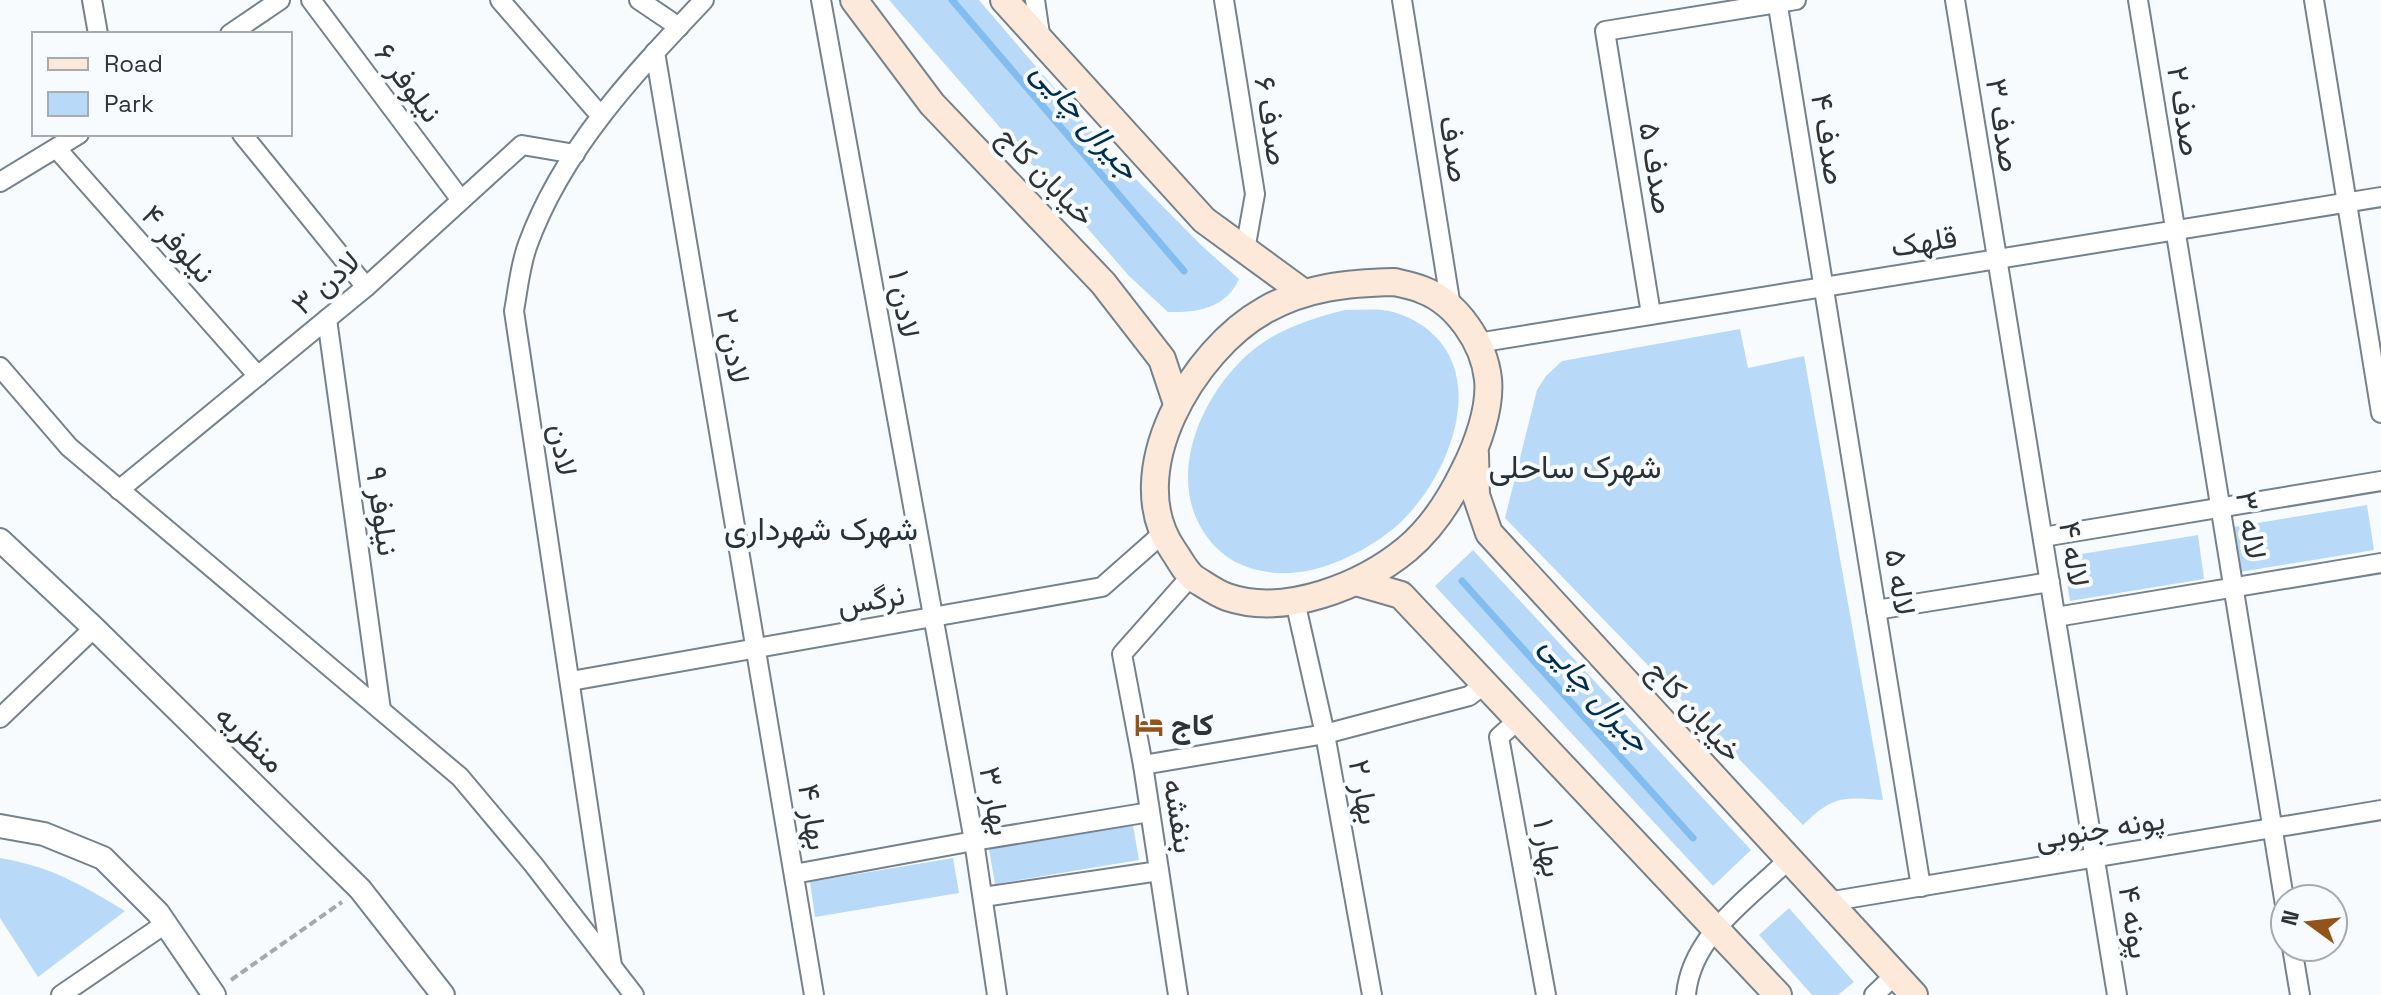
<svg xmlns="http://www.w3.org/2000/svg" width="2381" height="995" viewBox="0 0 2381 995" font-family="'Space Grotesk',Vazirmatn,sans-serif">
<style>
.green{fill:#b8daf8}
.lines{fill:none;stroke-linecap:round;stroke-linejoin:round}
.stream{stroke:#83bcee;stroke-width:7}
.minor-casing{stroke:#75818c;stroke-width:22}
.tertiary-casing{stroke:#75818c;stroke-width:26}
.secondary-casing{stroke:#75818c;stroke-width:30}
.path{stroke:#a5a9ac;stroke-width:4;stroke-dasharray:8 4;stroke-linecap:butt}
.minor{stroke:#fff;stroke-width:18}
.tertiary{stroke:#fff;stroke-width:22}
.secondary{stroke:#fde9da;stroke-width:26}
.labels{text-anchor:middle;stroke-width:8;stroke-linejoin:round;paint-order:stroke}
.street-label{font-size:30px;fill:#2e3338;stroke:#f8fbfd}
.poi-label{font-size:30px;font-weight:bold;fill:#2e3338;stroke:#f8fbfd;text-anchor:start}
.water-label{font-size:32px;font-style:italic;fill:#002e4e;stroke:#f8fbfd}
.neighbourhood-label{font-size:32px;fill:#27313a;stroke:#f8fbfd}
</style>
<rect width="100%" height="100%" fill="#f8fbfd"/>
<g class="green">
<path d="M889,0H979L1111,154L1201,245L1239,279C1226,308 1198,313 1168,312L1129,276Z"/>
<path d="M1345,310C1357,310 1370,309 1382,310C1401,312 1421,322 1435,336C1488,389 1442,489 1393,529C1362,554 1316,576 1276,573C1245,570 1222,559 1205,534C1166,477 1200,398 1247,355C1275,330 1309,319 1345,310Z"/>
<path d="M1740,329L1748,368L1804,356L1883,800C1842,797 1833,796 1803,825L1505,518L1537,390L1546,376L1562,361Z"/>
<path d="M2367,505L2374,550L2240,572L2233,527Z"/>
<path d="M2198,535L2204,579L2070,601L2063,557Z"/>
<path d="M1473,550L1751,850L1713,886L1435,586Z"/>
<path d="M1133,825L1139,860L995,884L989,849Z"/>
<path d="M0,858C52,867 80,884 125,911L38,977L0,918Z"/>
<path d="M953,858L959,893L815,917L810,882Z"/>
<path d="M1789,908L1854,982L1838,995H1812L1759,935Z"/>
</g>
<g class="lines">
<g class="stream">
<path d="M952,0L1184,271"/>
<path d="M1462,581L1693,838"/>
</g>
<defs>
<g id="minor">
<path d="M92,0L98,34"/>
<path d="M311,0L461,200"/>
<path d="M500,0L600,115"/>
<path d="M639,0L679,27"/>
<path d="M821,0L974,841L997,995"/>
<path d="M1035,0L1041,41"/>
<path d="M1224,0L1255,194L1245,250"/>
<path d="M1402,0L1451,307"/>
<path d="M1777,0L1921,887"/>
<path d="M1955,0L2117,995"/>
<path d="M2138,0L2285,905"/>
<path d="M2314,0L2381,413"/>
<path d="M230,34L280,0"/>
<path d="M655,52L814,995"/>
<path d="M242,134L366,287"/>
<path d="M57,149L258,376"/>
<path d="M0,182L79,134"/>
<path d="M1651,314L1605,31L1796,0"/>
<path d="M327,319L381,710"/>
<path d="M1477,343L2381,197"/>
<path d="M0,367L69,447L460,777L533,864L634,995"/>
<path d="M119,490L366,287L522,145L575,154"/>
<path d="M2043,537L2381,481"/>
<path d="M1295,601L1325,734L1372,995"/>
<path d="M1876,610L2050,582"/>
<path d="M2056,617L2381,563"/>
<path d="M571,681L1102,587L1162,534"/>
<path d="M0,718L94,628"/>
<path d="M1518,720L1499,737L1546,995"/>
<path d="M1143,765L1325,734L1469,696L1485,684"/>
<path d="M794,874L974,841L1150,812"/>
<path d="M983,897L1159,871"/>
<path d="M1827,902L2381,810"/>
<path d="M2292,947L2300,995"/>
<path d="M612,966L514,311C518,289 520,265 528,244C563,148 635,73 704,0"/>
<path d="M61,995L165,924"/>
<path d="M1178,995L1143,765L1122,654L1191,576"/>
<path d="M1686,995C1691,936 1748,899 1788,860"/>
<path d="M1874,995L1895,975"/>
</g>
<g id="tertiary">
<path d="M0,540L94,628L360,889L443,995"/>
<path d="M0,826L44,834L103,858L158,913L214,995"/>
</g>
<g id="secondary">
<path d="M854,0L932,104L1103,283L1162,359L1177,404"/>
<path d="M1004,0L1204,220L1304,293"/>
<path d="M1394,282C1403,284 1414,286 1423,290C1457,303 1484,343 1488,379C1491,408 1477,446 1464,471C1450,500 1432,528 1407,549C1362,586 1285,617 1227,597C1216,593 1205,585 1195,579C1186,573 1180,560 1173,550C1120,473 1193,350 1265,310C1306,287 1348,283 1394,282Z"/>
<path d="M1475,454L1476,495L1489,533L1914,995"/>
<path d="M1356,582L1401,595L1778,995"/>
</g>
</defs>
<use href="#minor" class="minor-casing"/>
<use href="#tertiary" class="tertiary-casing"/>
<use href="#secondary" class="secondary-casing"/>
<path class="path" d="M231,980L342,902"/>
<use href="#minor" class="minor"/>
<use href="#tertiary" class="tertiary"/>
<use href="#secondary" class="secondary"/>
</g>
<defs>
<symbol id="hotel-bare" viewBox="-9 -9 18 18"><path d="M-6-4.5h1.5V1H6V5H4.5V3h-9V5H-6ZM-4 0a1.8 1.8 0 1 1 3.6 0ZM.5 0V-2.5h3Q6-2.5 6 0Z" fill="#93541b" stroke="#f8fbfd" stroke-width="2.5" paint-order="stroke"/></symbol>
</defs>
<g fill-rule="evenodd">
<use href="#hotel-bare" x="1129" y="705" width="40" height="40"/>
</g>
<g class="labels">
<g class="street-label">
<text transform="translate(408 83) rotate(53)" y="10">نیلوفر ۶</text>
<text transform="translate(2184 111) rotate(81)" y="10">صدف ۲</text>
<text transform="translate(1271 121) rotate(81)" y="10">صدف ۶</text>
<text transform="translate(2003 125) rotate(81)" y="10">صدف ۳</text>
<text transform="translate(1828 139) rotate(81)" y="10">صدف ۴</text>
<text transform="translate(1454 149) rotate(81)" y="10">صدف</text>
<text transform="translate(1656 168) rotate(81)" y="10">صدف ۵</text>
<text transform="translate(1046 176) rotate(46)" y="10">خیابان کاج</text>
<text transform="translate(1924 242) rotate(-9)" y="10">قلهک</text>
<text transform="translate(178 244) rotate(48)" y="10">نیلوفر ۴</text>
<text transform="translate(326 283) rotate(-41)" y="10">لادن ۳</text>
<text transform="translate(904 304) rotate(80)" y="10">لادن ۱</text>
<text transform="translate(733 346) rotate(80)" y="10">لادن ۲</text>
<text transform="translate(563 450) rotate(81)" y="10">لادن</text>
<text transform="translate(382 511) rotate(82)" y="10">نیلوفر ۹</text>
<text transform="translate(2251 525) rotate(81)" y="10">لاله ۳</text>
<text transform="translate(2074 554) rotate(81)" y="10">لاله ۴</text>
<text transform="translate(1900 582) rotate(81)" y="10">لاله ۵</text>
<text transform="translate(871 600) rotate(-10)" y="10">نرگس</text>
<text transform="translate(1695 711) rotate(48)" y="10">خیابان کاج</text>
<text transform="translate(250 739) rotate(44)" y="10">منظریه</text>
<text transform="translate(1364 792) rotate(80)" y="10">بهار ۲</text>
<text transform="translate(995 801) rotate(80)" y="10">بهار ۳</text>
<text transform="translate(1179 816) rotate(81)" y="10">بنفشه</text>
<text transform="translate(813 817) rotate(81)" y="10">بهار ۴</text>
<text transform="translate(2100 829) rotate(-9)" y="10">پونه جنوبی</text>
<text transform="translate(1548 848) rotate(80)" y="10">بهار ۱</text>
<text transform="translate(2134 922) rotate(81)" y="10">پونه ۴</text>
</g>
<g class="poi-label">
<text x="1171" y="735">کاج</text>
</g>
<g class="water-label">
<text transform="translate(1086 120) rotate(49)" y="11">جیرال چایی</text>
<text transform="translate(1596 693) rotate(48)" y="11">جیرال چایی</text>
</g>
<g class="neighbourhood-label">
<text x="1575" y="478">شهرک ساحلی</text>
<text x="821" y="540">شهرک شهرداری</text>
</g>
</g>
<rect x="32" y="32" width="260" height="104" fill="#f8fbfd" stroke="#a7abae" stroke-width="2"/>
<rect x="48" y="58" width="40" height="12" fill="#fde9da" stroke="#a7abae" stroke-width="2"/>
<text x="104" y="72" font-size="24" fill="#2e3338">Road</text>
<rect x="48" y="92" width="40" height="24" fill="#b8daf8" stroke="#a7abae" stroke-width="2"/>
<text x="104" y="112" font-size="24" fill="#2e3338">Park</text>
<g transform="translate(2309 923) rotate(285)"><circle r="38" fill="#f8fbfd" stroke="#a7abae" stroke-width="2"/>
<path d="M0-6L14 30L0 20L-14 30Z" fill="#93541b"/>
<text y="-12" font-size="22" font-weight="bold" text-anchor="middle" fill="#2e3338">N</text>
</g>
</svg>
